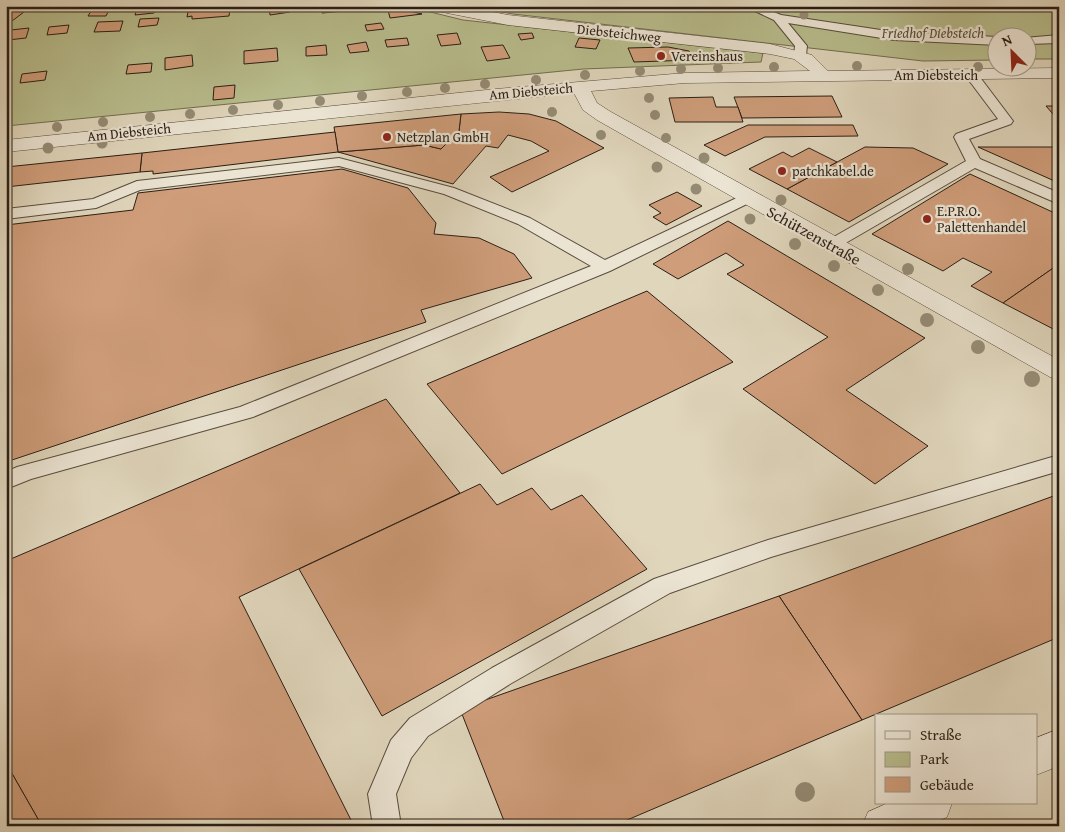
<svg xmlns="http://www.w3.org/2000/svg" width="1065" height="832" viewBox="0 0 1065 832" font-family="'Gentium Book Plus',serif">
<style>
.green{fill:#b8bc8c;stroke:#716d50}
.building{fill:#cf9d7a;stroke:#2a1e15}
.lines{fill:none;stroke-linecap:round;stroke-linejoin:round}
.service-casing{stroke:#584c3f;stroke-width:2}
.minor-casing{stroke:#584c3f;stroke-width:1}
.tertiary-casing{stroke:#584c3f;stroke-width:1}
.service{fill:#ebe4d3;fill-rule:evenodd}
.minor{fill:#ebe4d3;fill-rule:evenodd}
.tertiary{fill:#ebe4d3;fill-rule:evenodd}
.tree{fill:#948b74}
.poi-dot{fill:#8f2418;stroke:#ebe4d3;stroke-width:2}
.labels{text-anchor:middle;stroke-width:4.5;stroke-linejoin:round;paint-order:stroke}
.far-street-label{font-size:14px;fill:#2a1e15;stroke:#ebe4d3}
.far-park-label{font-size:14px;font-style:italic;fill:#554d39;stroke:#ebe4d3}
.far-poi-label{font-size:14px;fill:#2a1e15;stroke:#ebe4d3;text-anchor:start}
.street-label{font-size:16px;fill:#2a1e15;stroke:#ebe4d3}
</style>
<rect width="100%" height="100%" fill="#e0d6bc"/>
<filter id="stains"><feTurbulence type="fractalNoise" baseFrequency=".004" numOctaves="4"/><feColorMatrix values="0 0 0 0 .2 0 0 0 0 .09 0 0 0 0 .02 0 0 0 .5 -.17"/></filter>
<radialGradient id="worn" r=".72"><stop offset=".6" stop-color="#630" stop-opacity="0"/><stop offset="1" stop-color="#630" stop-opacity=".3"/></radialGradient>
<g class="green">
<path d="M6,6H406L463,20L763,53L761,62L583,69L6,126Z"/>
<path d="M470,6H1059V59H1028V38H998L997,60L923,61L513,14Z"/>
</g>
<g class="building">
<path d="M156,6L154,13L135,15L137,8Z"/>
<path d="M289,6L290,12L270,15L269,7Z"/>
<path d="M321,6H342L344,11L322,13Z"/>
<path d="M93,8H110L106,16H88Z"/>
<path d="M230,9L229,16L192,19V16L187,17L188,12Z"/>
<path d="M402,9L422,14L390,18L388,10Z"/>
<path d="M6,11L24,12L12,21H6Z"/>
<path d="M159,18L157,25L138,27L140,19Z"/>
<path d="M123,21L120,31L94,32L98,22Z"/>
<path d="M381,23L384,29L367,31L365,25Z"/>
<path d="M69,25L67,33L47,35L49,27Z"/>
<path d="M29,28L26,38L8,40L11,30Z"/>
<path d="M457,33L461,44L441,46L437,35Z"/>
<path d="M532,33L534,38L521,40L518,34Z"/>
<path d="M407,38L409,45L387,47L385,40Z"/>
<path d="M579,38L600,40L596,49L575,47Z"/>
<path d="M366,42L369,51L350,53L347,45Z"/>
<path d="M326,45L327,55L306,56V47Z"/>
<path d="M503,45L510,58L487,61L481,47Z"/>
<path d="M668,47L689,51L693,60L634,62L628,48Z"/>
<path d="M277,48L278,61L244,64V51Z"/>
<path d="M192,55L193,66L165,70V58Z"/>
<path d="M152,63L151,72L126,74L128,65Z"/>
<path d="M47,71L45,80L20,83L22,74Z"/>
<path d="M235,85L234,98L213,100L214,87Z"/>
<path d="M832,96L842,117L742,118L734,97Z"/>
<path d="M713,97L716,107H738L743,122H675L669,98Z"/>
<path d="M1046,106H1059V121Z"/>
<path d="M499,112L529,114L556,121L604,148L512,192L490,177L549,151L531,141L508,135L498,148L486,146L453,184L338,152L424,145L441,149L459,131L461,114Z"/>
<path d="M461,114L459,131L441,149L424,145L338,152L334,127Z"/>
<path d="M748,125H853L858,136L765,137L725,156L704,145Z"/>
<path d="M335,132L338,152L153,174V171L140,172L142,153Z"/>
<path d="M865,147L913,148L948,164L849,222L787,189Z"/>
<path d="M978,147H1059V183Z"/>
<path d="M809,148L837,162L787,189L749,169L783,152L792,157Z"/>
<path d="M142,153L140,172L6,187V167Z"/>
<path d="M342,169L408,188L436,223L434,234L479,238L514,254L532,278L421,310L426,322L6,462V225L133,210L138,193Z"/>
<path d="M970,174L1059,215V264L1003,303L971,286L992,272L963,258L943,271L872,234Z"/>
<path d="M677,192L702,206L666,225L653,217L661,213L649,205Z"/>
<path d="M728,221L925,338L846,390L928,446L875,484L743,389L828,337L727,274L744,265L726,253L678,279L653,264Z"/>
<path d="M1059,264V332L1003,303Z"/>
<path d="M647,291L733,362L502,474L427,384Z"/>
<path d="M386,399L460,493L239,597L354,826H42L6,763V561Z"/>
<path d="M480,484L497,505L532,488L551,510L582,495L647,569L382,716L299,569Z"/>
<path d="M1059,494V637L862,720L779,596Z"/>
<path d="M779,596L862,720L613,826H506L460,709Z"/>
<path d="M6,763L42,826H6Z"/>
</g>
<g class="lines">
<defs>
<g id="service">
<path d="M744,6H759L781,15L894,32L998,37V45L894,40L788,23L807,46L806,55L800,59L794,55L795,46L774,20Z"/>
<path d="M1059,35V43L1028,44V38H1024Z"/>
<path d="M971,71L976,72L1013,121L1011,124L969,139L980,159L1059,193V204L975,168L837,248H825L823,245L825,242L966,161L954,137L956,134L998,119L965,75Z"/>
<path d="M339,158L454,188L530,218L605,260L743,195H753L756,198L753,201L610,271L253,417L31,479L6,489V472L17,467L240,407L591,266L518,224L444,194L339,166L140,190L96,208L6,219V209L93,199L137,181Z"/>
<path d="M1059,455V471L771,557L670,593L510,684L428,736L411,758L396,794L401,826H373L368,794L391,740L410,718L492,668L654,579L768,540Z"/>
</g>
<path id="minor" d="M429,6H462L508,15L770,44L812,55L828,71L1059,68V78L685,83L591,91L597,103L611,112L1059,360V380L1050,377L597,120L583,110L574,93L6,152V140L496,89L685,73L810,71L794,59L770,54L508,25L437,11Z"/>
<g id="tertiary">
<path d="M1059,729V766L1036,775V738Z"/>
<path d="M888,803H952L947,817L927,826H862L868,812Z"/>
</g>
</defs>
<use href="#service" class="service-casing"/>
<use href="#minor" class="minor-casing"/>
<use href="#tertiary" class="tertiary-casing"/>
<use href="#service" class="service"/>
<use href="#minor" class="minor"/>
<use href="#tertiary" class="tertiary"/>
</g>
<g class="tree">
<circle cx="804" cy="15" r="4.5"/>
<circle cx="857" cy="66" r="5"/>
<circle cx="774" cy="67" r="5"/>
<circle cx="978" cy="67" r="5"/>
<circle cx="718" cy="68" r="5"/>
<circle cx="681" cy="69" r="5"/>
<circle cx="640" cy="71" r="5"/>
<circle cx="585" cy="75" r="5"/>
<circle cx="536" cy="80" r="5"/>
<circle cx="485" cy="84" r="5"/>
<circle cx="445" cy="88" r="5"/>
<circle cx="407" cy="92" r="5"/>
<circle cx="362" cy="96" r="5"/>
<circle cx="649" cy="98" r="5"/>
<circle cx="320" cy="101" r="5"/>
<circle cx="278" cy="105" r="5"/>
<circle cx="233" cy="110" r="5"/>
<circle cx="552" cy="112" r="5"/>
<circle cx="190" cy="114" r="5"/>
<circle cx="655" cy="115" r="5"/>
<circle cx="150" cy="117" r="5"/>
<circle cx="103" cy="122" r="5"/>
<circle cx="57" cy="127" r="5"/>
<circle cx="601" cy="135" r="5"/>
<circle cx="666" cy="138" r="5"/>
<circle cx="102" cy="143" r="5.5"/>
<circle cx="48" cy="148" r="5.5"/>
<circle cx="704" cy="158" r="5.5"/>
<circle cx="657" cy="167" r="5.5"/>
<circle cx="696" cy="189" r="5.5"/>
<circle cx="781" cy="200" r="5.5"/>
<circle cx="750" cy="219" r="5.5"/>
<circle cx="795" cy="244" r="6"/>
<circle cx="834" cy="266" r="6"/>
<circle cx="908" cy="269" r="6"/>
<circle cx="878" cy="290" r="6"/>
<circle cx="927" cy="320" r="7"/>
<circle cx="978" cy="347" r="7"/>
<circle cx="1032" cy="379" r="8"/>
<circle cx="805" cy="792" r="10"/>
</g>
<g class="poi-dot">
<circle cx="661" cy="56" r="5"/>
<circle cx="387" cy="137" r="5"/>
<circle cx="782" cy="171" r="5"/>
<circle cx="927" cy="219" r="5"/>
</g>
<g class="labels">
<g class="far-street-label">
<text transform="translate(619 33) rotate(6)" y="5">Diebsteichweg</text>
<text x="936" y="80">Am Diebsteich</text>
<text transform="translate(531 91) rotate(-5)" y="5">Am Diebsteich</text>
<text transform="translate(129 132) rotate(-6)" y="5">Am Diebsteich</text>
</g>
<g class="far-park-label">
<text x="933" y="38">Friedhof Diebsteich</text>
</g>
<g class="far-poi-label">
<text x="671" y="61">Vereinshaus</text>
<text x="397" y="142">Netzplan GmbH</text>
<text x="792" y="176">patchkabel.de</text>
<text x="937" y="216">E.P.R.O.<tspan x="937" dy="16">Palettenhandel</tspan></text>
</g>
<g class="street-label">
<text transform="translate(814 235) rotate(29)" y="6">Schützenstraße</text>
</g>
</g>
<rect width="1065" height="832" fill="none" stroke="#e0d6bc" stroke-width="25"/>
<rect x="8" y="8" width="1050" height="817" fill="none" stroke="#2a1e15" stroke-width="2.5"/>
<rect x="12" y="12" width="1040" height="807" fill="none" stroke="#2a1e15"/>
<rect x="875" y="714" width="162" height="90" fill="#ebe4d3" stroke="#9e9587"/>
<rect x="885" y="731" width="25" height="8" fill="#ebe4d3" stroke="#9e9587"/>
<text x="920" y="740" font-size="15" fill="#2a1e15">Straße</text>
<rect x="885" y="752" width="25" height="15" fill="#b8bc8c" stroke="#9e9587"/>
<text x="920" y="764" font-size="15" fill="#2a1e15">Park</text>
<rect x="885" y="777" width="25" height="15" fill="#cf9d7a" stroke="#9e9587"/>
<text x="920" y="790" font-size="15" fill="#2a1e15">Gebäude</text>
<g transform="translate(1012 52) rotate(336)"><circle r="24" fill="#ebe4d3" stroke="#9e9587"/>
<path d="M0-4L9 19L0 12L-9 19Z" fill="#8f2418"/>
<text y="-8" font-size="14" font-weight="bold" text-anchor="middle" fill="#2a1e15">N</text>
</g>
<rect width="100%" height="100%" filter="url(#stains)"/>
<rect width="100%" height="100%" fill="url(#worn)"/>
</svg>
